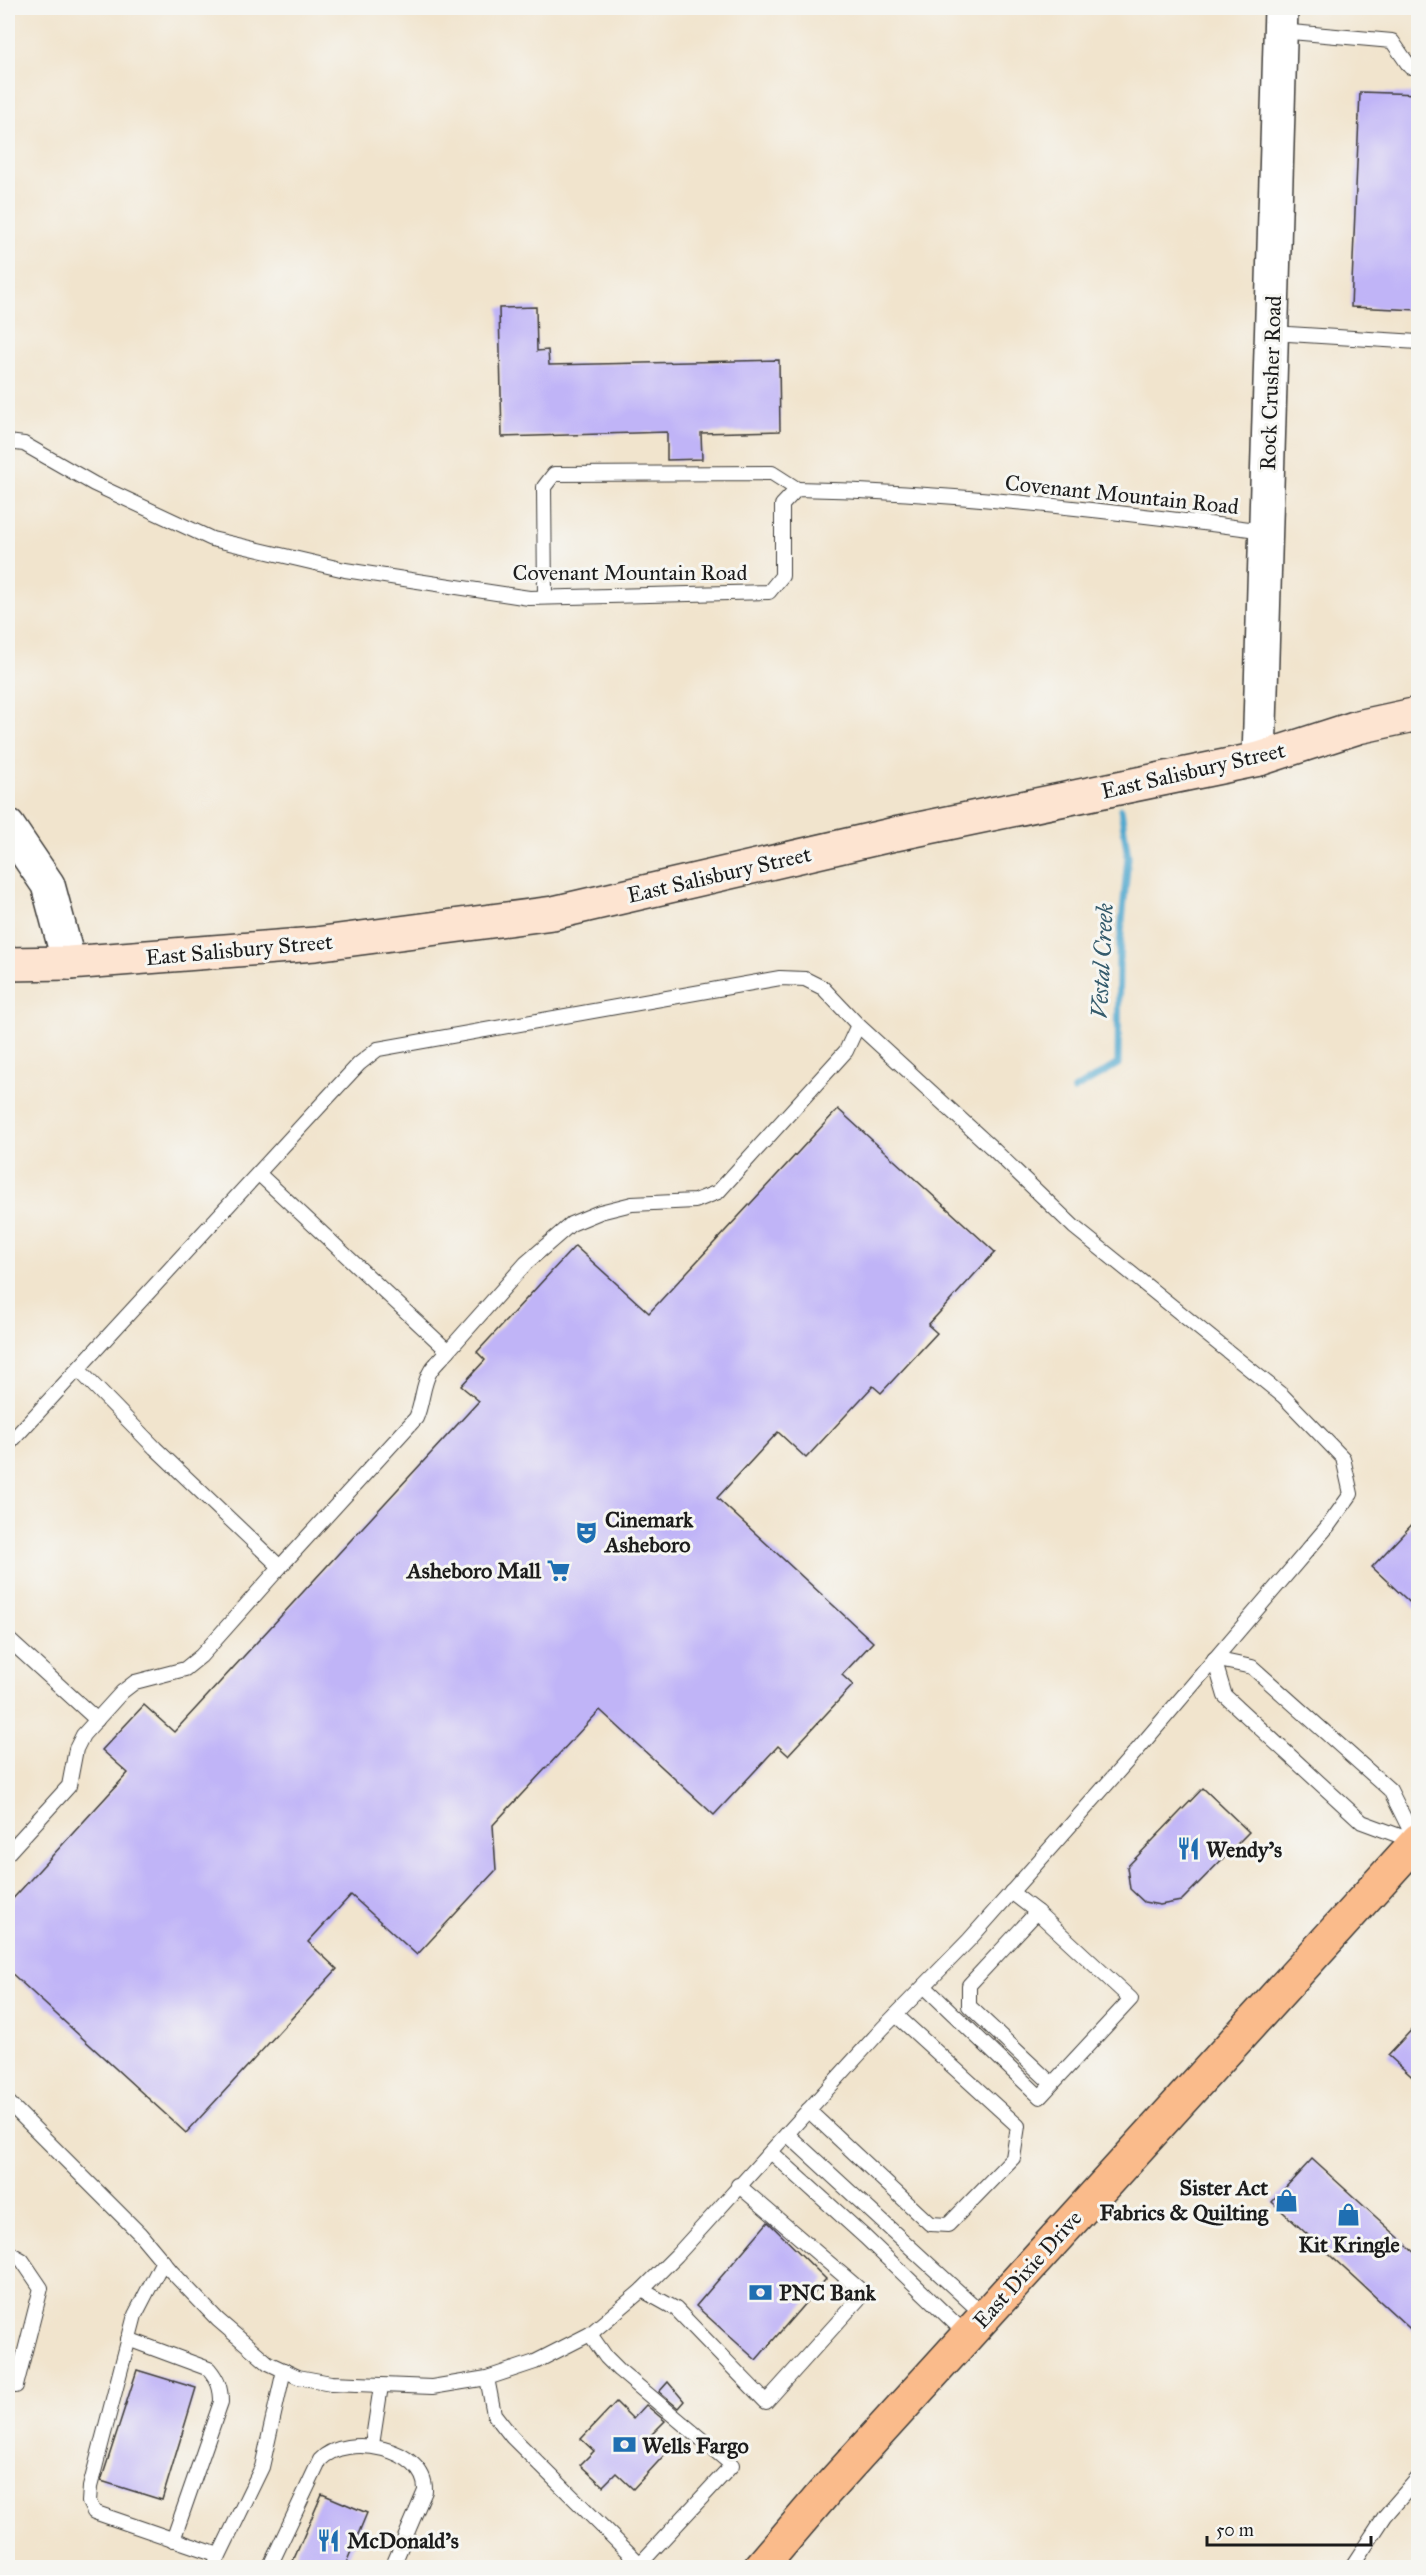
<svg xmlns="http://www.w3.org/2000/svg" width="1426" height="2575" viewBox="0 0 1426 2575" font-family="'IM FELL Great Primer',serif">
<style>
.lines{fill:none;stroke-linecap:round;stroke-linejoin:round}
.stream{stroke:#51a8ce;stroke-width:7}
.building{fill:#c0b4f7}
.service-casing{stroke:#3c3a37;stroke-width:16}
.tertiary-casing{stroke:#3c3a37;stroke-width:36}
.secondary-casing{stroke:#3c3a37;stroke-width:36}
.primary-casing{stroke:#3c3a37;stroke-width:36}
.service{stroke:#fff;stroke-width:14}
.tertiary{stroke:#fff;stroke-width:33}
.secondary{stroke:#fde4d1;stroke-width:33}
.primary{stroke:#fabb8b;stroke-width:33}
.labels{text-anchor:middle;stroke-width:6;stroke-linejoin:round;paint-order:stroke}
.street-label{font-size:22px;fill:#1c1c1c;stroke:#f6f6f2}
.poi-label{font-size:22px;font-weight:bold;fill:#1c1c1c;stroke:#f6f6f2;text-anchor:start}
.water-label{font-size:24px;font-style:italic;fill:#345b6c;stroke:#f6f6f2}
</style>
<rect width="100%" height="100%" fill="#f6f6f2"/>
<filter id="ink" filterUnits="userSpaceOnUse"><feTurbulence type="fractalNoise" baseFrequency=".0167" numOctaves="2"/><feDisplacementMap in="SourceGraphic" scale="12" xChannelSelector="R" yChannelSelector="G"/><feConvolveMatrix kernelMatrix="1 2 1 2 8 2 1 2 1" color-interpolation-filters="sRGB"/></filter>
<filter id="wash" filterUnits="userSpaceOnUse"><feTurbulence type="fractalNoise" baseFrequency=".008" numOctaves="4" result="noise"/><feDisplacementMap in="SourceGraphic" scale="24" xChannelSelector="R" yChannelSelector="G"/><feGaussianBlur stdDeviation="1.35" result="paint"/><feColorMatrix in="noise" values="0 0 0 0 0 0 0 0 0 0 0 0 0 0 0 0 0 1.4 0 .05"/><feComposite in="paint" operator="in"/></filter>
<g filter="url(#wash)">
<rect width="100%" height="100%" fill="#f1e4cd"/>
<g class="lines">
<path class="stream" d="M1074,1090L1118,1064L1119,955L1128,857L1121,809"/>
</g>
<g id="blocks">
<g class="building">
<path d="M1360,92L1419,94V310L1351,307Z"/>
<path d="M536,307L537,351L548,350L549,365L779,360L780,431L701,433L702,459L667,460V432L502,437L499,308Z"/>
<path d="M838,1109L995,1252L928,1325L937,1333L881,1393L873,1386L806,1458L778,1432L717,1498L873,1642L842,1675L853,1685L788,1755L778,1746L714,1815L600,1710L493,1825L496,1870L417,1955L351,1895L308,1942L337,1969L186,2133L8,1970V1904L128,1773L102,1750L144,1705L174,1732L479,1401L461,1386L485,1360L477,1352L575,1246L649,1313Z"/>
<path d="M1419,1517V1611L1372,1567Z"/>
<path d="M1203,1788L1249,1832L1181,1901L1160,1905L1144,1902L1130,1889L1127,1867Z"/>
<path d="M1419,2022V2083L1388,2055Z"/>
<path d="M1312,2159L1419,2256V2337L1272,2202Z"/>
<path d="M768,2222L826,2279L756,2360L696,2306Z"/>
<path d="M137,2370L196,2388L162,2500L101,2481Z"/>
<path d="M668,2382L684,2401L678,2408L659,2392Z"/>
<path d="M616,2402L633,2419L646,2405L665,2421L651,2435L668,2451L633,2489L616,2473L603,2486L580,2465L594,2451L581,2439Z"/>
<path d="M322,2494L367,2513L344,2568H290Z"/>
</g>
</g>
</g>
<g filter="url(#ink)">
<use href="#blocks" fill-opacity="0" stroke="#3c3a37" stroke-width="1.5"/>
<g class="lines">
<defs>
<g id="service">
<path d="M1280,31L1392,41L1410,67"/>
<path d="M1272,333L1418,342"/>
<path d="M8,442L24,444L94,484L212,539L345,570L529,598L769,592L782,576V505L797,489C953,492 1110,511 1265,531"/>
<path d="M545,597L544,487L554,474L772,473L797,489"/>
<path d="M259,1174L448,1351L526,1263L571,1224L600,1212L632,1204L695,1201L718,1192L846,1051L858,1025"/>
<path d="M8,1445L331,1094L359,1064L378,1049L763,981L780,978L805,979L823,988L858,1025L991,1147L1074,1227L1283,1396L1343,1458L1351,1494L1328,1526L1138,1749L969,1940L882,2029L677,2255L642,2290L590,2334L535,2362L487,2378L432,2387L331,2383L298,2377L268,2363L218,2320L171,2271L140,2234L8,2102"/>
<path d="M280,1567L416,1418C423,1403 422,1384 431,1370C436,1363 443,1357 448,1351"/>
<path d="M8,1639L97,1720"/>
<path d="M1416,1843V1842L1390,1790L1252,1667L1214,1659L1225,1696L1362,1822L1416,1842V1843"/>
<path d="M8,1853L69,1786L76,1749L83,1735L122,1692L135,1682L185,1669L201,1656L280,1567L155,1448L79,1370"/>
<path d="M1037,1912L969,1985V2006L1052,2084"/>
<path d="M924,1986L1040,2097L1131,1999L1037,1912L1011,1892"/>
<path d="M808,2110L930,2224L948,2225L1013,2158L1018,2126L896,2015"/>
<path d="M787,2134L985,2316"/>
<path d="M771,2152L865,2237L967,2335"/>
<path d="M8,2252L22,2260L41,2288L16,2386L8,2384"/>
<path d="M163,2261L135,2315L90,2487L89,2502L94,2512L219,2555"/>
<path d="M642,2290L676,2309L766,2402L864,2293L738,2185"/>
<path d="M128,2339L209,2369C218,2380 221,2388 221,2402L173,2540"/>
<path d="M487,2378L494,2414L512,2437L640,2564L732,2465L619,2370L606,2357L590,2334"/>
<path d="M372,2445L381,2386"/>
<path d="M213,2568L262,2467L284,2370"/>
<path d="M269,2568L320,2460C346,2432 427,2448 425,2491L392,2568"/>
<path d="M1351,2568L1385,2516L1418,2478"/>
</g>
<g id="tertiary">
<path d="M1259,759L1281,8"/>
<path d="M8,826L48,885L69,963"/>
</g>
<path id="secondary" d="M8,964L69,963L315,944L553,913L895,834L1259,759L1358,727L1418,714"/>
<path id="primary" d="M760,2568L824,2493L1418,1840"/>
</defs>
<use href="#service" class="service-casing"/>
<use href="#tertiary" class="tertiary-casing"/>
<use href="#secondary" class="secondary-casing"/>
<use href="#primary" class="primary-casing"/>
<use href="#service" class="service"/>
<use href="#tertiary" class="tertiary"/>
<use href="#secondary" class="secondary"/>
<use href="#primary" class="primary"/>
</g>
</g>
<defs>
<symbol id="theatre-bare" viewBox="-9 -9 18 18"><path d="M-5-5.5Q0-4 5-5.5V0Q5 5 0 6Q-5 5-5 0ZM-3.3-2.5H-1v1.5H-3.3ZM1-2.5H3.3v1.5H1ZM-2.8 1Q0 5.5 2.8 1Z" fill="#1f6fb2" stroke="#f6f6f2" stroke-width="2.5" paint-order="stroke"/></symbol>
<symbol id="supermarket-bare" viewBox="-9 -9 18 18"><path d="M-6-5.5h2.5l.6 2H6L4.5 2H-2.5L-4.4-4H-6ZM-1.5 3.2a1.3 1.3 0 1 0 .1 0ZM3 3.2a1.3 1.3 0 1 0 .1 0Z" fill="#1f6fb2" stroke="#f6f6f2" stroke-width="2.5" paint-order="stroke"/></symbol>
<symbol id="restaurant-bare" viewBox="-9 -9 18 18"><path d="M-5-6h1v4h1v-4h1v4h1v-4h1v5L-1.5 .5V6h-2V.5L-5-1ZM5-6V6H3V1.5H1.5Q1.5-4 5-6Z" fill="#1f6fb2" stroke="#f6f6f2" stroke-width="2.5" paint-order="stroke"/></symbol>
<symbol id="shop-bare" viewBox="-9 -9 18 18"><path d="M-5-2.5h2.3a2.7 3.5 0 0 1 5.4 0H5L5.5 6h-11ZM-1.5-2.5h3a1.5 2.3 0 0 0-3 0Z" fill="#1f6fb2" stroke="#f6f6f2" stroke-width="2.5" paint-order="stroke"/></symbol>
<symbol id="bank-bare" viewBox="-9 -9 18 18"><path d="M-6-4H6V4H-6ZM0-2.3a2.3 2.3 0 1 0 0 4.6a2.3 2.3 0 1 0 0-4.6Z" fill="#1f6fb2" stroke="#f6f6f2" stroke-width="2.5" paint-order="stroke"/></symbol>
</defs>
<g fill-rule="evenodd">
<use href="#theatre-bare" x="570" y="1516" width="33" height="33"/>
<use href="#supermarket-bare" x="542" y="1554" width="33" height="33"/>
<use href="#restaurant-bare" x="1172" y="1832" width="33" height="33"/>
<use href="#shop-bare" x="1270" y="2184" width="33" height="33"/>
<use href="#shop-bare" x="1332" y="2198" width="33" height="33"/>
<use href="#bank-bare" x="744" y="2276" width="33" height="33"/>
<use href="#bank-bare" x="608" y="2428" width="33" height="33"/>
<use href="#restaurant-bare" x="312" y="2524" width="33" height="33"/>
</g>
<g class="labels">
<g class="street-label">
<text transform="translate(1270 383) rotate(-88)" y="8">Rock Crusher Road</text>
<text transform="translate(1122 494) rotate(6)" y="8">Covenant Mountain Road</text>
<text x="630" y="580">Covenant Mountain Road</text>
<text transform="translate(1193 770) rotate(-13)" y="8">East Salisbury Street</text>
<text transform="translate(719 874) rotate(-13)" y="8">East Salisbury Street</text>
<text transform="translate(239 949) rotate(-5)" y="8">East Salisbury Street</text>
<text transform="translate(1027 2269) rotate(-48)" y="8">East Dixie Drive</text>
</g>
<g class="poi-label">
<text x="605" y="1527">Cinemark<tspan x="605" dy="25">Asheboro</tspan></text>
<text x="541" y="1578" text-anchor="end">Asheboro Mall</text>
<text x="1206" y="1857">Wendy's</text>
<text x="1268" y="2195" text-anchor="end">Sister Act<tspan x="1268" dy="25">Fabrics &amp; Quilting</tspan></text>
<text x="1349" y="2252" text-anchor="middle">Kit Kringle</text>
<text x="779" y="2300">PNC Bank</text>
<text x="642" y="2453">Wells Fargo</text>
<text x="347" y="2548">McDonald's</text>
</g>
<g class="water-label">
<text transform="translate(1102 961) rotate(-87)" y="8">Vestal Creek</text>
</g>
</g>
<rect width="1426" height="2575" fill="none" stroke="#f6f6f2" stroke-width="30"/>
<path d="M1207 2536v9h164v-9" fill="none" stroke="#1c1c1c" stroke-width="3"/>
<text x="1216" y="2536" font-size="18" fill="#1c1c1c" stroke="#f6f6f2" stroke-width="4.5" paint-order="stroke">50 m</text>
</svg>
